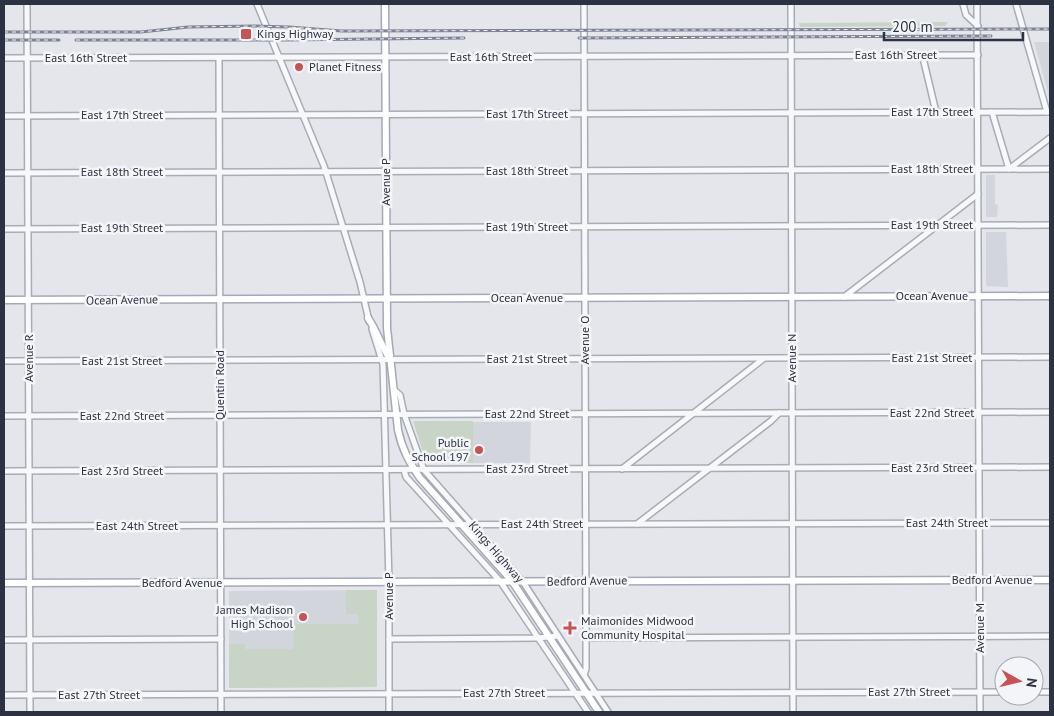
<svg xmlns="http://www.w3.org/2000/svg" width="1054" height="716" viewBox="0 0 1054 716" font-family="'PT Sans',sans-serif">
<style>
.built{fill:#d3d5dd}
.green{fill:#c8d4c6}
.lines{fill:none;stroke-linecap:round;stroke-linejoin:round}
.minor-casing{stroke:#a9acb5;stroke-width:8}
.major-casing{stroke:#a5a9b6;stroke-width:9}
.minor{stroke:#f7f8fa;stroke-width:5}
.major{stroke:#fff;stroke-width:6}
.rail-casing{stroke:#7f8494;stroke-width:3}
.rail{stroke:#f4f5f8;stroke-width:1;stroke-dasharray:4;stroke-linecap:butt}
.poi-dot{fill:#c65457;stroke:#f4f5f8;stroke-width:2}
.labels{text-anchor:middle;stroke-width:5;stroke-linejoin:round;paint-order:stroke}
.poi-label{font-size:12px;fill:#2d3243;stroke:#f4f5f8;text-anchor:start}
.street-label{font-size:12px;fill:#2d3243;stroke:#f4f5f8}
</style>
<rect width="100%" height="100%" fill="#e4e6eb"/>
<g class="built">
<path d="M1034,42H1050V102L1046,85Z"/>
<path d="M995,175V204L998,205L997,217H986V175Z"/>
<path d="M986,232H1006L1008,287L986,286Z"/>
<path d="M473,422H531L530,463H473Z"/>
<path d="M377,590V687L229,688V591Z"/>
</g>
<g class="green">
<path d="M948,22L945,26L800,27L799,23Z"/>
<path d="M413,421H473V463L426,462Z"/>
<path d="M346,590H377V686L376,687L229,688V644H245V649H293L294,627L297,624H358V614H346Z"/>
</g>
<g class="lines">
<defs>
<g id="minor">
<path d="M27,4L30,712"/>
<path d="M257,4L324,166L360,282L369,321"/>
<path d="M791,4L793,712"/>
<path d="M963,4L966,15L978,26"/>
<path d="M977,4L980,712"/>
<path d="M1016,4L1047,112"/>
<path d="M923,55L924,62L936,112"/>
<path d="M4,58L978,55"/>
<path d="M219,58L221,712"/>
<path d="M992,112L1009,169L1050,138"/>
<path d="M4,116L1050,112"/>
<path d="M4,173L1050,169"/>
<path d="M4,229L1050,225"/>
<path d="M844,297L978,194"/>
<path d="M372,329L383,364L389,582V712"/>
<path d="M4,361L1050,357"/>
<path d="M394,390L400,395L404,414L424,470L523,582L608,712"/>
<path d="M4,416L1050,412"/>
<path d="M622,469L763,359"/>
<path d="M404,470L406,477L500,581L588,712"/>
<path d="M4,471L1050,467"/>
<path d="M637,524L771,421L779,413"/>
<path d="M4,526L1050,523"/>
<path d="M586,638L1050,636"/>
<path d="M389,639L538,638L558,636"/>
<path d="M4,640L221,639"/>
<path d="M584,675L586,669V638L584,4"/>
<path d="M1034,692H1050"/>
<path d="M4,695L1004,692"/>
</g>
<g id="major">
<path d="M385,4L387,328L398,430C402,449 409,462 420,478L512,581L599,712"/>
<path d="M4,300L1050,296"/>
<path d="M368,318C377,331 381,346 390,359"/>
<path d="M4,583L1050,580"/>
</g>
</defs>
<use href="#minor" class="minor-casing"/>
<use href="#major" class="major-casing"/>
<use href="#minor" class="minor"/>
<use href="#major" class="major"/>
<defs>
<g id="rail">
<path d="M4,32H141L188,27L255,26L289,27L342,31L1050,29"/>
<path d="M579,38L991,36"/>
<path d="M4,40H59"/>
<path d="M76,40H281L464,38"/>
</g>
</defs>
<use href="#rail" class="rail-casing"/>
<use href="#rail" class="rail"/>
</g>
<g class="poi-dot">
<rect x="240" y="28" width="12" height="12" rx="2.5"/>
<circle cx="299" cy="67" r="5"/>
<circle cx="479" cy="450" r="5"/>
<circle cx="303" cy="617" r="5"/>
<path d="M567.5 620.5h5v5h5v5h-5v5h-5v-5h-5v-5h5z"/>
</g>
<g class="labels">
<g class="poi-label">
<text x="257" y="38">Kings Highway</text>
<text x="309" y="71">Planet Fitness</text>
<text x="469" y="447" text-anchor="end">Public<tspan x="469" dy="14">School 197</tspan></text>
<text x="293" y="614" text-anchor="end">James Madison<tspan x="293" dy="14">High School</tspan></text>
<text x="581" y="625">Maimonides Midwood<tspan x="581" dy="14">Community Hospital</tspan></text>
</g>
<g class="street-label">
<text x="896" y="59">East 16th Street</text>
<text x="491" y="61">East 16th Street</text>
<text x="86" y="62">East 16th Street</text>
<text x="932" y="116">East 17th Street</text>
<text x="527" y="118">East 17th Street</text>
<text x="122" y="119">East 17th Street</text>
<text x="932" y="173">East 18th Street</text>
<text x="527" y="175">East 18th Street</text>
<text x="122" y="176">East 18th Street</text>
<text transform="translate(386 182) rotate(-90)" y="4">Avenue P</text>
<text x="932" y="229">East 19th Street</text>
<text x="527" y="231">East 19th Street</text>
<text x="122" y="232">East 19th Street</text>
<text x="932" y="300">Ocean Avenue</text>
<text x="527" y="302">Ocean Avenue</text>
<text transform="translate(122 300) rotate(-1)" y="4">Ocean Avenue</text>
<text transform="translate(585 340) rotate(-90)" y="4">Avenue O</text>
<text transform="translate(29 358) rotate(-90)" y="4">Avenue R</text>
<text transform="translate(792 358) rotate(-90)" y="4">Avenue N</text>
<text x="932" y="362">East 21st Street</text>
<text x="527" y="363">East 21st Street</text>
<text x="122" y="365">East 21st Street</text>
<text transform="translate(220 385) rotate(-90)" y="4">Quentin Road</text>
<text x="932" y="417">East 22nd Street</text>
<text x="527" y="418">East 22nd Street</text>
<text x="122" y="420">East 22nd Street</text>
<text x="932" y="472">East 23rd Street</text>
<text x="527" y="473">East 23rd Street</text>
<text x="122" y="475">East 23rd Street</text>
<text x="947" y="527">East 24th Street</text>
<text x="542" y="528">East 24th Street</text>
<text x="137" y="530">East 24th Street</text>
<text transform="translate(496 552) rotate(49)" y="4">Kings Highway</text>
<text x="992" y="584">Bedford Avenue</text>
<text transform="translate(587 581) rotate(-1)" y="4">Bedford Avenue</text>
<text x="182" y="587">Bedford Avenue</text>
<text transform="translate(389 596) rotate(-90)" y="4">Avenue P</text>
<text transform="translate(980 628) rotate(-90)" y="4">Avenue M</text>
<text x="909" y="696">East 27th Street</text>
<text x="504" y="697">East 27th Street</text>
<text x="99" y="699">East 27th Street</text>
</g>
</g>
<rect width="1054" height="716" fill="none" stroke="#2d3243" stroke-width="10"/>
<g transform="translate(1019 681) rotate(98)"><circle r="24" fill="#f4f5f8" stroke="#a4a7b0"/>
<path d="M0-4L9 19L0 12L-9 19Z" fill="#c65457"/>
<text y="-8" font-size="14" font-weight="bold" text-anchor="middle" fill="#2d3243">N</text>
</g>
<path d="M884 32v8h139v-8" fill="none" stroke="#2d3243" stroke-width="2.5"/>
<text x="892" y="32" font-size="15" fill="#2d3243" stroke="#f4f5f8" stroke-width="4" paint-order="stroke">200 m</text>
</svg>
